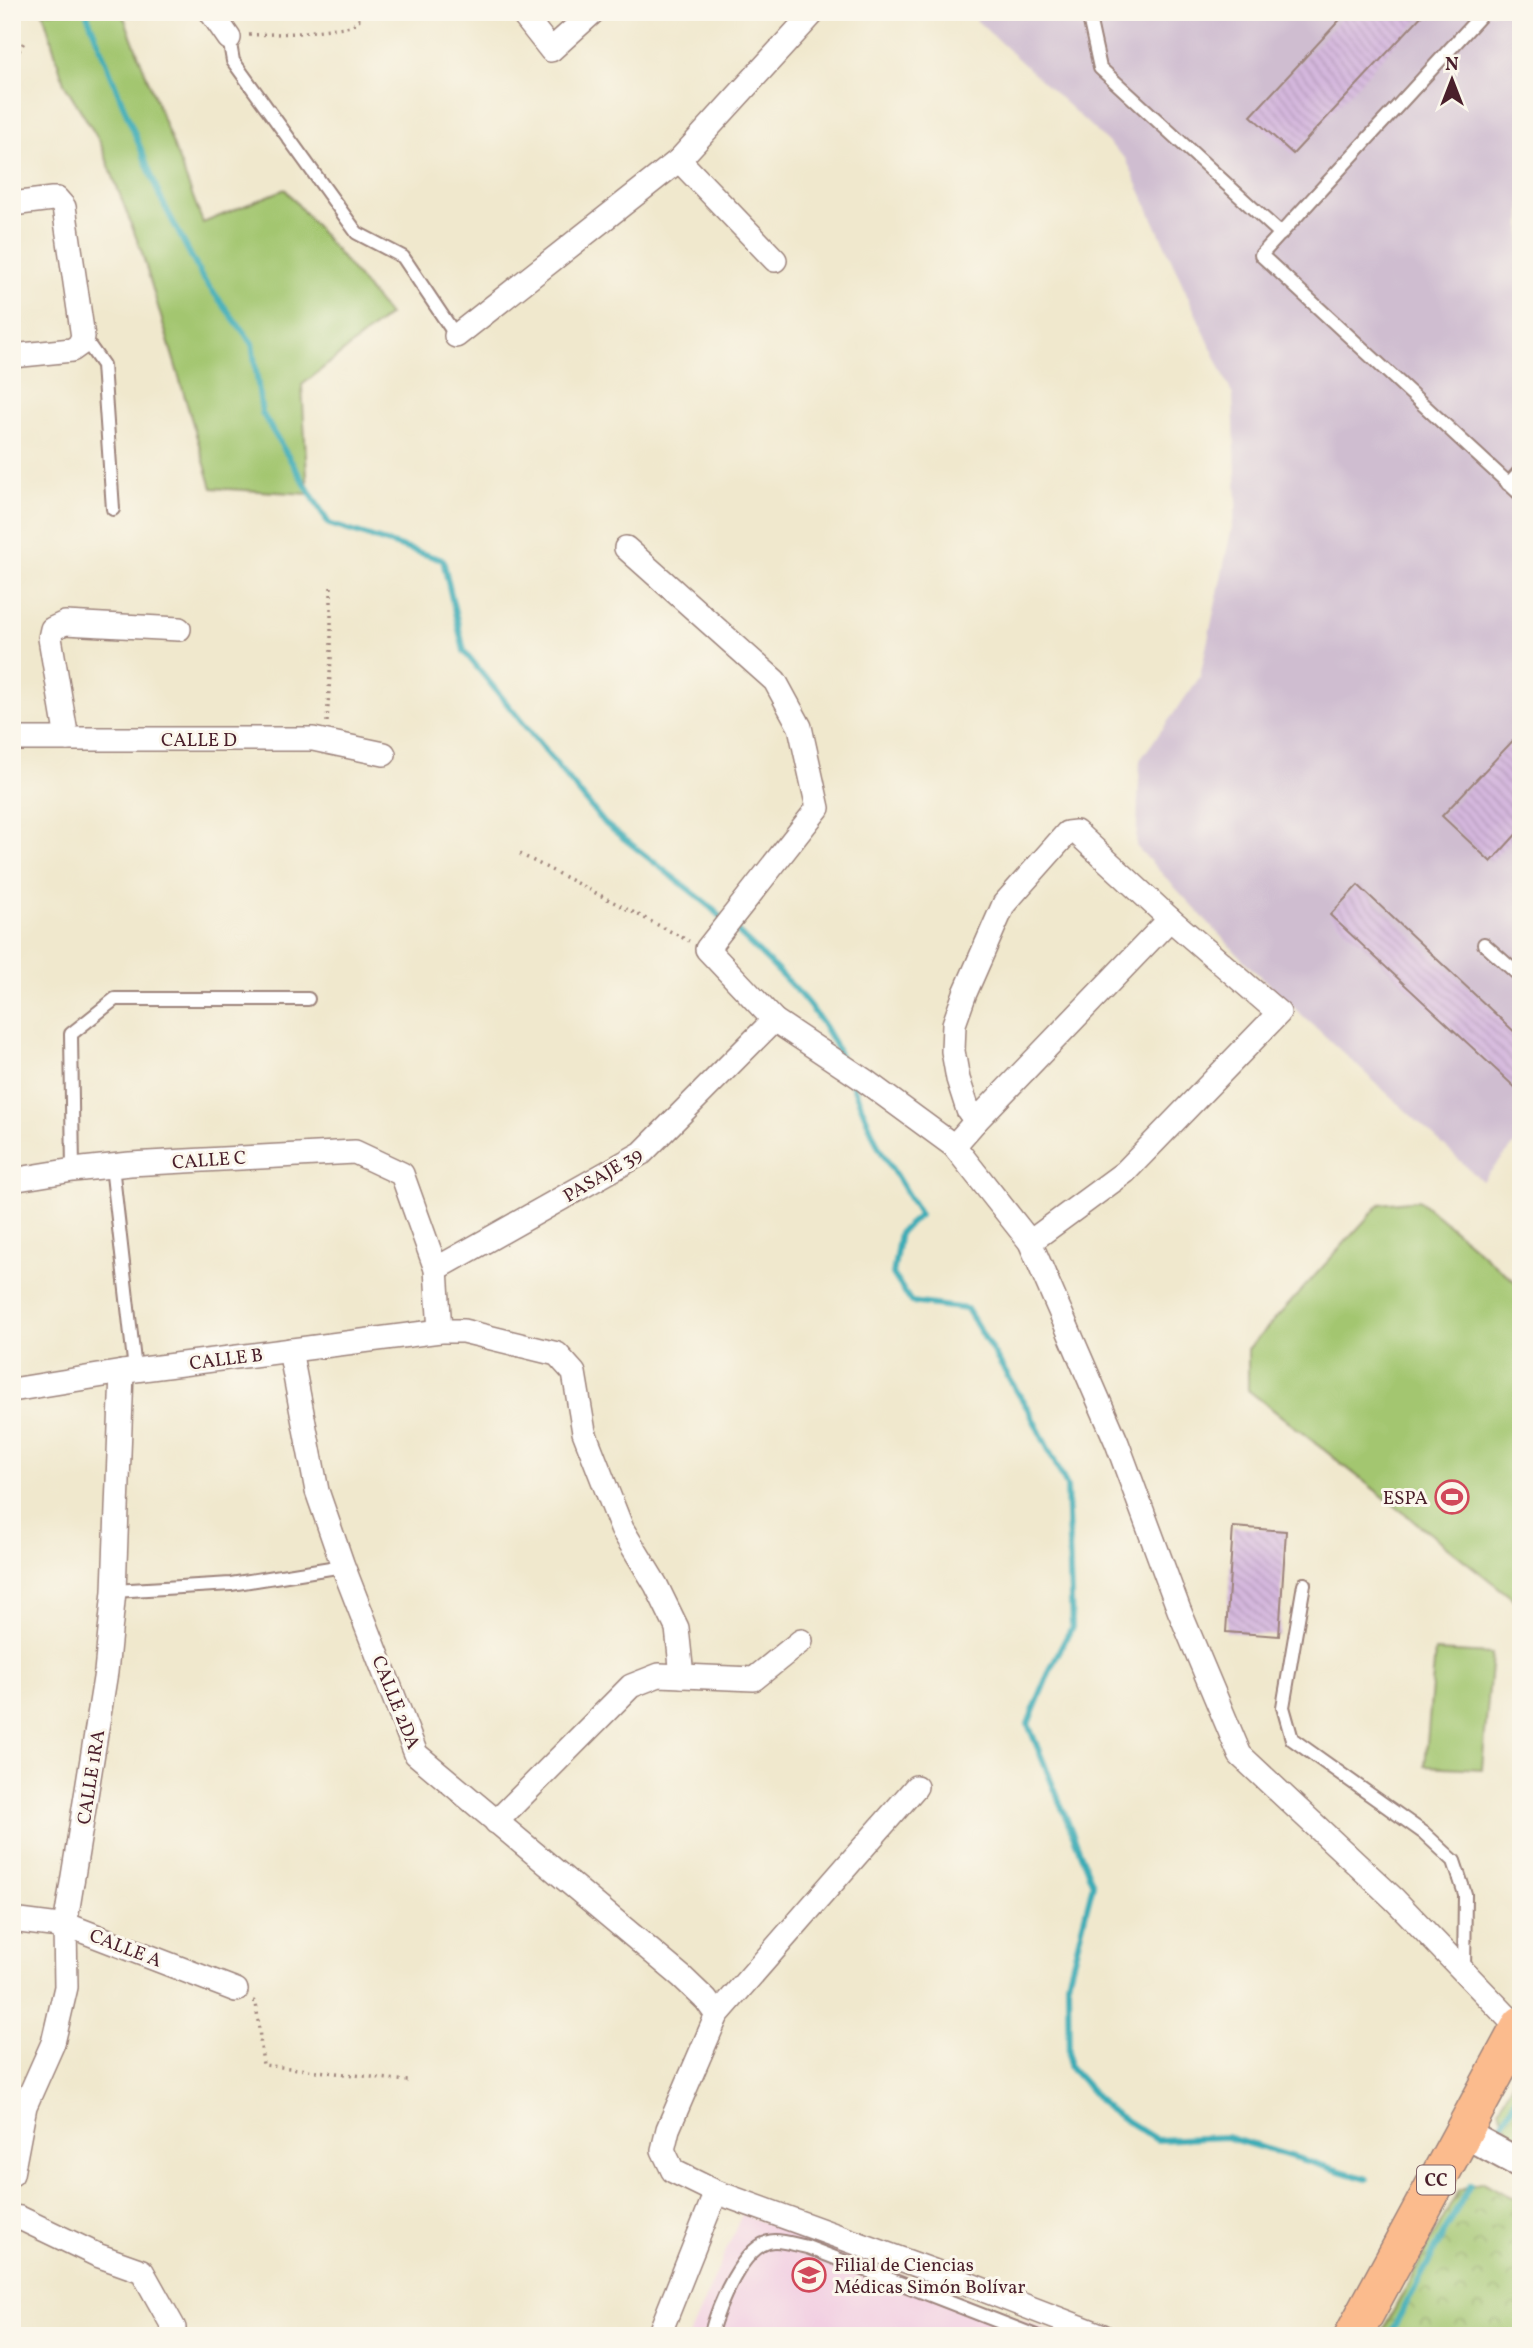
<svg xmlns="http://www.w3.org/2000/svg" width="1533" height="2348" viewBox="0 0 1533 2348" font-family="Vollkorn,serif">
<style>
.built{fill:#f2cfe2}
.industrial{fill:#cfbdd0}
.grass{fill:#a3c66f;stroke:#76724d;stroke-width:2}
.park{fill:url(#park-crowns);stroke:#76724d;stroke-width:2}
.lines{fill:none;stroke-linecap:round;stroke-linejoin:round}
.stream{stroke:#3bacb6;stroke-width:6}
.building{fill:url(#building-back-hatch)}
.service-casing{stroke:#9d847c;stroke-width:16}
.minor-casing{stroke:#9d847c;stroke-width:26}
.tertiary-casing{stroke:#9d847c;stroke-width:32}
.primary-casing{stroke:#9d847c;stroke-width:40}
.path{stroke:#9d847c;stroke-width:3.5;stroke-dasharray:2 5;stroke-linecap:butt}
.service{stroke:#fff;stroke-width:12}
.minor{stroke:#fff;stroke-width:23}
.tertiary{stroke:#fff;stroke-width:28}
.primary{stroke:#fbbb8d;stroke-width:37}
.labels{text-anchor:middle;stroke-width:6;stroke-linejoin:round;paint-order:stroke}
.shield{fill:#fbf7ec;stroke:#7f6065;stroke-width:2}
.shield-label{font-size:18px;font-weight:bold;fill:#4a1f2b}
.street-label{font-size:19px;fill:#4a1f2b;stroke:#fbf7ec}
.poi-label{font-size:19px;fill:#4a1f2b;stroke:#fbf7ec;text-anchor:end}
</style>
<defs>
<pattern id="park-crowns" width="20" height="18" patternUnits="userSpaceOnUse" patternTransform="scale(1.75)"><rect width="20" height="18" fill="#a3c66f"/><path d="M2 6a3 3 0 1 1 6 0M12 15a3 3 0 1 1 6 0" fill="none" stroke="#87a05b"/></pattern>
<pattern id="building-back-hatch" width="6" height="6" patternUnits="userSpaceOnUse" patternTransform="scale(1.75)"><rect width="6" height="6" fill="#d4b7dd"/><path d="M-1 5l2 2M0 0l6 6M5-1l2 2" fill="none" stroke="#b89dbe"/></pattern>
</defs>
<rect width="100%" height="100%" fill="#fbf7ec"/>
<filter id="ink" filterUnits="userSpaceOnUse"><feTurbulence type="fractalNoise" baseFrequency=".0143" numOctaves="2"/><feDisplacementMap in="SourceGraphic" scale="14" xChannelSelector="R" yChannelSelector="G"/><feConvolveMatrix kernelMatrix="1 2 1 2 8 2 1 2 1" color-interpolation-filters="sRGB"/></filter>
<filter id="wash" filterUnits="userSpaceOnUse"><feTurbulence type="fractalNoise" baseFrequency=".00686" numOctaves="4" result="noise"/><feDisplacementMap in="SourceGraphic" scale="28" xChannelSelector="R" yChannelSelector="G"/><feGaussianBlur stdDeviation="1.57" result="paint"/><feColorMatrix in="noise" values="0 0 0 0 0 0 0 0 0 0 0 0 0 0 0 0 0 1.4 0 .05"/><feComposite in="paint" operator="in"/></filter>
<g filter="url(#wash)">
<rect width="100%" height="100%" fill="#f0e8cd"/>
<path class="built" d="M742,2214L1063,2336H689Z"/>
<path class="industrial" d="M983,12H1521V1137L1482,1181L1248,965L1136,846L1140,760L1200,677L1237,503L1233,396L1126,159L976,20Z"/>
<g class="grass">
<path d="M43,12H122L203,223L285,189L389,315L302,385L308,494L212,488L142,253L100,142L64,83Z"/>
<path d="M1419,1200L1521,1287V1605L1248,1390V1349L1380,1204Z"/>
<path d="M1435,1651L1492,1654L1482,1769L1425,1766Z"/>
</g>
<g class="park">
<path d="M1521,2066V2139L1510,2134L1499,2108Z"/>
<path d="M1482,2182L1521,2202V2336H1380L1458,2191Z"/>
</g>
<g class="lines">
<g class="stream">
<path d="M86,12L160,197L202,277L252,343L262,413L329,524L443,560L464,651L604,823L706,903L723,919"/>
<path d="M731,926C771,964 818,1004 840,1056"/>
<path d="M850,1079L878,1146L920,1215L900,1232L893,1274L911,1302L967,1309L1029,1411L1067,1486L1072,1627L1052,1665L1028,1724L1093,1884L1068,1982L1069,2066L1109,2110L1157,2140L1226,2137L1367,2179"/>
<path d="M1501,2126L1521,2089"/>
<path d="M1389,2336L1470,2185"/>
</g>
</g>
<g id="blocks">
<g class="building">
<path d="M1347,12H1425L1293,154L1251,116Z"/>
<path d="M1521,732V829L1491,862L1442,816Z"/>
<path d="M1358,885L1521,1038V1093L1330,915Z"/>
<path d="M1233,1527L1286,1531L1279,1636L1226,1632Z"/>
</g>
</g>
</g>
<g filter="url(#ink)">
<use href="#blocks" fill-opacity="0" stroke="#9d847c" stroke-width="2"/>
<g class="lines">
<defs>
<g id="service">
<path d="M1093,12L1090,22L1100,68L1281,234"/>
<path d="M1484,12L1261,255L1521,495"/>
<path d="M229,38L233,61L357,233L403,257L456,336"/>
<path d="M83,337L103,365L113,509"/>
<path d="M1508,484L1521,470"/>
<path d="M1484,944L1521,977"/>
<path d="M112,1166L135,1370"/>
<path d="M73,1170L71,1034L115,999H308"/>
<path d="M1304,1584L1283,1707L1292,1739L1424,1833L1454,1861L1465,1894L1464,1972"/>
<path d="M114,1591L231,1584L343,1566"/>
<path d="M710,2336C717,2310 743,2241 775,2241C785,2241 797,2245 807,2247L1036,2336"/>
</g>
<g id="minor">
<path d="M211,12L229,38"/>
<path d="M521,12L551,50L593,12"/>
<path d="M679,160L775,260"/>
<path d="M12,204L52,199H57L64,207L83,337L79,345L72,350L12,356"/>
<path d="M456,336L679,160L814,12"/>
<path d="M626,548L775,681L800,727L818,808L707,949L774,1020L864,1080L954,1146"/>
<path d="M12,739H313L384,754"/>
<path d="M67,739L50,638L52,629L65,623L179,629"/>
<path d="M1170,919L976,1121L954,1146L1030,1242L1117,1443L1179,1610L1240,1755L1394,1899L1519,2029"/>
<path d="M976,1121L968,1110L958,1079L953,1051L954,1024L965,993L1004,904L1067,833L1076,832L1170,919L1279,1013L1125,1172L1030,1242"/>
<path d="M12,1180L73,1170L130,1164L355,1152L402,1174L436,1269L440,1331"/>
<path d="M436,1269L642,1153L774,1020"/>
<path d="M290,1350L317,1491L343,1566L416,1754L682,1977L706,2000L717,2015"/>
<path d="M12,1390L135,1370L440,1331H463L557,1354L574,1373L584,1432L622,1529L656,1585L677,1628L682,1676"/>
<path d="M916,1787L717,2015L668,2129L663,2150L673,2171L716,2192L950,2277L1103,2336"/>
<path d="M496,1822L631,1686L659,1675L754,1679L801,1641"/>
<path d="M12,1920L75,1928L236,1990"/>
<path d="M12,2174L25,2106L53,2043L66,1987L65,1926L106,1672L114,1591L122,1372"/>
<path d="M12,2217L20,2218L97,2255L142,2271L174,2328"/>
<path d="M659,2335L716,2192"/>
</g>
<path id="tertiary" d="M1462,2132L1521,2164"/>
<path id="primary" d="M1353,2336L1521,2025"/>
</defs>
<use href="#service" class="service-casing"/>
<use href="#minor" class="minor-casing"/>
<use href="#tertiary" class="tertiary-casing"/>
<use href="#primary" class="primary-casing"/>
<g class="path">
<path d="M249,35L299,33L352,26L367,12"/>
<path d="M12,63L24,42"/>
<path d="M327,722L331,658V584"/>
<path d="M520,854L689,941"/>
<path d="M253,2001L256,2002L263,2065L408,2081"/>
</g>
<use href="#service" class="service"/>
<use href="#minor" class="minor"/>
<use href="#tertiary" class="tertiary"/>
<use href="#primary" class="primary"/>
</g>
</g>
<defs>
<symbol id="stadium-ring" viewBox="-11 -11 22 22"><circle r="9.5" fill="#fbf7ec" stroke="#d1495b" stroke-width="1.5"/><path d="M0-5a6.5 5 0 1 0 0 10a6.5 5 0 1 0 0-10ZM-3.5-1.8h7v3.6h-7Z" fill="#d1495b"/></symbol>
<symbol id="university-ring" viewBox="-11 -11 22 22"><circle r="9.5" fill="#fbf7ec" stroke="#d1495b" stroke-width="1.5"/><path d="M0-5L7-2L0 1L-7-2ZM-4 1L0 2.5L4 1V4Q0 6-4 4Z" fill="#d1495b"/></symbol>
</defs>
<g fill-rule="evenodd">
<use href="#stadium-ring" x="1433" y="1478" width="38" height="38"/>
<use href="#university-ring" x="790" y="2256" width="38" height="38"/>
</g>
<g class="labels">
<rect class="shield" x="1417" y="2165.5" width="38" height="29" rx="5"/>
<g class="shield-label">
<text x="1436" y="2186">CC</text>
</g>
<g class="street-label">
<text x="199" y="746">CALLE D</text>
<text transform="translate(209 1159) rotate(-4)" y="7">CALLE C</text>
<text transform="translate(602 1174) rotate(-31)" y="7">PASAJE 39</text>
<text transform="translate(226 1358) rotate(-7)" y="7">CALLE B</text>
<text transform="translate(397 1702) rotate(68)" y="7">CALLE 2DA</text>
<text transform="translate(90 1777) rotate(-81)" y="7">CALLE 1RA</text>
<text transform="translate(126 1947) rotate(21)" y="7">CALLE A</text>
</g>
<g class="poi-label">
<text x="1428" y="1504">ESPA</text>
<text x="834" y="2271" text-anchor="start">Filial de Ciencias<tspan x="834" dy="22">Médicas Simón Bolívar</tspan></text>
</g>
</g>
<rect width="1533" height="2348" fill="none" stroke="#fbf7ec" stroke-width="42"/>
<g transform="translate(1452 80)" stroke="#fbf7ec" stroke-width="5" paint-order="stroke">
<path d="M0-5L12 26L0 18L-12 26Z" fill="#4a1f2b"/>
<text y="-10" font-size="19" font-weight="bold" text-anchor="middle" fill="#4a1f2b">N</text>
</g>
</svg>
